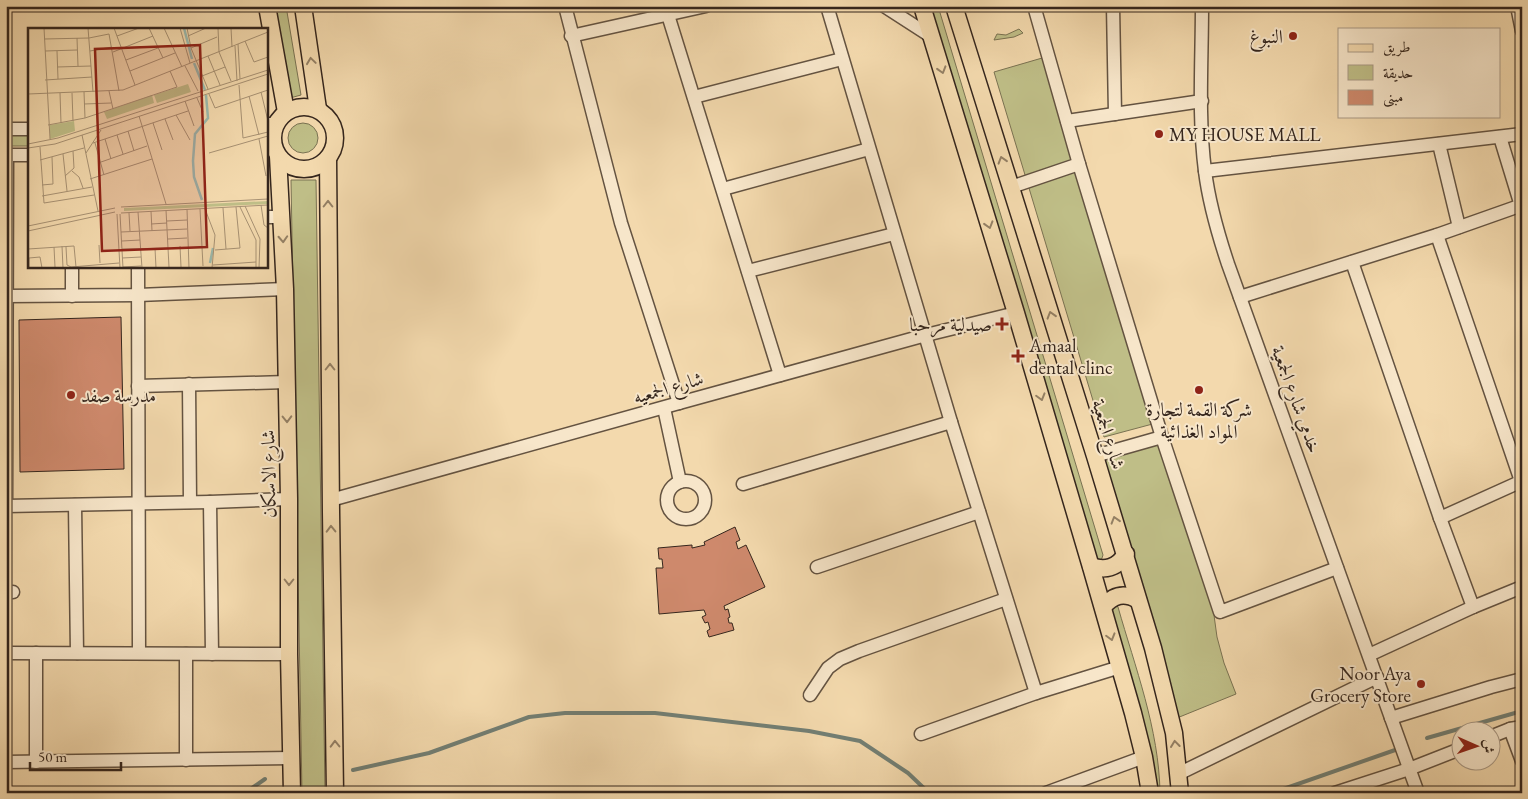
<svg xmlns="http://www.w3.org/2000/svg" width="1528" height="799" viewBox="0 0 1528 799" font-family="'EB Garamond',Amiri,serif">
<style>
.green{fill:#bfbe87;stroke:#7a7252}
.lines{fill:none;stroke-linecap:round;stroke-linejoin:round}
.stream{stroke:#727f74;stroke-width:4}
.building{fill:#ce896c;stroke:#35261d}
.minor-casing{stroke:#645341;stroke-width:15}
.major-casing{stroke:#35261d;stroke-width:19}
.minor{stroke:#f7e6ca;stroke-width:12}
.major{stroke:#f3d9ad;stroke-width:16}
.oneway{stroke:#948065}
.poi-dot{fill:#8f2418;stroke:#f7e6ca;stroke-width:2}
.labels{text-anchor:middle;stroke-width:4;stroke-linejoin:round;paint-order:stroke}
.poi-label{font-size:19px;fill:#35261d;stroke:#f7e6ca;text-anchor:end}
.street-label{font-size:19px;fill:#35261d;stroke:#f7e6ca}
.inset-river{fill:none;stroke:#9bbaae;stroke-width:2.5}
.inset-road{fill:none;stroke:#a79173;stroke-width:1}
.view{fill:#8f2418;fill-opacity:0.15;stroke:#8f2418;stroke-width:2.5}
.inset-edge{fill:none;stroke:#35261d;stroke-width:2.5}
</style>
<rect width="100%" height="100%" fill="#f3d9ad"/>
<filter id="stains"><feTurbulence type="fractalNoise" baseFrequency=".004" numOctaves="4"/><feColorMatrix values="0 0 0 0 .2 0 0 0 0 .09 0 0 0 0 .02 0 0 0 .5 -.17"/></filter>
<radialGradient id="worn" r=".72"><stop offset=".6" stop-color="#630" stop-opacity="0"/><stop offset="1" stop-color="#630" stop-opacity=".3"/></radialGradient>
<g class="green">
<path d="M275,6H286L301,95L290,98Z"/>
<path d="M929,6H938L1103,555L1101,561L1097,562Z"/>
<path d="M1019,29L1023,33L1014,37L994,40L997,34L1006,35Z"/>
<path d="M1049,56L1160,422L1104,437L994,72Z"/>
<circle cx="303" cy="138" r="15"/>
<rect x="6" y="135" width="23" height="11"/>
<path d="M291,180H316L325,793H302Z"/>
<path d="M1164,436L1213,608L1217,637L1224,663L1236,694L1177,718L1099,459Z"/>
<path d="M1113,603L1118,607C1135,667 1159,729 1160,793H1151L1107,606Z"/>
</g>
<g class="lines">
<g class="stream">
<path d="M1427,738L1522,711"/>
<path d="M353,770L429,753L529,717L565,713H655L809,731L860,741L908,773L929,793"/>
<path d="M245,793L265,779"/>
<path d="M1272,793L1398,749"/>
</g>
</g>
<g class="building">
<path d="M121,317L124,469L20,472L19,320Z"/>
<path d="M735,527L740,540L736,542L738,549L746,545L765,587L724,606L725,610L728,609L730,617L728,618L729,623H732L734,630L709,637L707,631L710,629L708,622L705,623L702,617L706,615L704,610L659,614L656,568H663L662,559H659L658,548L692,545V548L705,545L704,542Z"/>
</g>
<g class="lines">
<defs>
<g id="minor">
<path d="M565,6L621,223L679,403"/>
<path d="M827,6L951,422L1036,693"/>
<path d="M884,6L932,37"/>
<path d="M1034,6L1079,164L1162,437L1220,612L1337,568"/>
<path d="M1113,6L1115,114"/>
<path d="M1202,6C1202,61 1198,117 1205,171C1209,203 1218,234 1228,264L1418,793"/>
<path d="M1517,6L1522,31"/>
<path d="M668,15L780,375"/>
<path d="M571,36L706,6"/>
<path d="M694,97L842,59"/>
<path d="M1067,121L1202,101"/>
<path d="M266,124H276"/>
<path d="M6,129H29"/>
<path d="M1500,137L1522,209"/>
<path d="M1439,144L1459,227"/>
<path d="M266,149L275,148"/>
<path d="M6,155H29"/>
<path d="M1205,171L1522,134"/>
<path d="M1011,187L1079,164"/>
<path d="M723,189L869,149"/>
<path d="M266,217H281"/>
<path d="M1437,235L1521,481"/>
<path d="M1352,262L1440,518L1473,607"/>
<path d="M72,266V296"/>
<path d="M138,266L139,653"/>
<path d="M748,271L894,234"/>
<path d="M6,296L138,295L285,289"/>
<path d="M1240,297L1437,235L1522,205"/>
<path d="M189,384L190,502"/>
<path d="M138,386L287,382"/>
<path d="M664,408L680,482"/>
<path d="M1095,456L1162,437"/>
<circle cx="686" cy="500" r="19"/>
<path d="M743,484L951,422"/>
<path d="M331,500L679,403L926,335L1016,313"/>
<path d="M210,502L212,654"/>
<path d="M75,505L77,653"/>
<path d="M6,506L7,155"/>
<path d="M6,506L210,502L289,499"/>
<path d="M1440,518L1522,481"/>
<path d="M817,567L979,512"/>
<path d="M6,592H13"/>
<path d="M6,653L289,654"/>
<path d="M1369,655L1473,607L1522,587"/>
<path d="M810,695L828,668L840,659L859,651L1006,599"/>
<path d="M1391,718L1491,687L1522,679"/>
<path d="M1510,729L1522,761"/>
<path d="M921,734L1036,693L1120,667"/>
<path d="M1490,737L1510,729L1522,727"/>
<path d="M186,760V654"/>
<path d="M6,762L291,758"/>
<path d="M36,762V653"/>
<path d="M1178,774L1377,677"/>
<path d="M1046,793L1144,757"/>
<path d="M1335,793L1409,769L1460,749"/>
</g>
<g id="major">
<path d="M267,6L286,112"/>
<path d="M303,6L318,109"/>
<path d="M922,6L1016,313L1091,567L1133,713L1144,757L1150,793"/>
<path d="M954,6L1095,456L1153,648L1174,733L1180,793"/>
<circle cx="304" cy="138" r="31"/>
<path d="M278,156L285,289L289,499V654L292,793"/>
<path d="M328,158L331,512L335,793"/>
<path d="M1091,566C1105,571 1117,568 1126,554"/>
<path d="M1103,607C1113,595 1124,592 1138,600"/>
</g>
</defs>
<use href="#minor" class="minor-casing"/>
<use href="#major" class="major-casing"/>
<use href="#minor" class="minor"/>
<use href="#major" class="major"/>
</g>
<defs><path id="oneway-chevron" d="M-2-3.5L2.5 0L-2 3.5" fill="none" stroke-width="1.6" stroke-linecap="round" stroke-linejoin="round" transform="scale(1.25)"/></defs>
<g class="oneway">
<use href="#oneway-chevron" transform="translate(311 61) rotate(-98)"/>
<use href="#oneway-chevron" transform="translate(942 70) rotate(73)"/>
<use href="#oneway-chevron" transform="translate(1002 160) rotate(-107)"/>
<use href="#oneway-chevron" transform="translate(328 204) rotate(-90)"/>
<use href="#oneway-chevron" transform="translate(989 225) rotate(73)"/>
<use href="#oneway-chevron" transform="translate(283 239) rotate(87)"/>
<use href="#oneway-chevron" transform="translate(1051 315) rotate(-107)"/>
<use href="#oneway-chevron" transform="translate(330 367) rotate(-90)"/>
<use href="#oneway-chevron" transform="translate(1041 397) rotate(74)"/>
<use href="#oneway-chevron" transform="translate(287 419) rotate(89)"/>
<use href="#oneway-chevron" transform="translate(1115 520) rotate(-107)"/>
<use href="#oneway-chevron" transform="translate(331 529) rotate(-91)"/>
<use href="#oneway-chevron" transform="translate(289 582) rotate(90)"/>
<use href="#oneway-chevron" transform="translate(1111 637) rotate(74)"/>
<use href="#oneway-chevron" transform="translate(335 744) rotate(-91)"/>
<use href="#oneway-chevron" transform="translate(1175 744) rotate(-97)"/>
</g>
<g class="poi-dot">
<circle cx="1293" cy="36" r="5"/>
<circle cx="1159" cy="134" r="5"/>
<path d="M999.5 316.5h5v5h5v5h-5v5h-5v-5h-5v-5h5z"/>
<path d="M1015.5 348.5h5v5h5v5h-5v5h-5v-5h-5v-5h5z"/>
<circle cx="1199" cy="390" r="5"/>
<circle cx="71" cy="395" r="5"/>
<circle cx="1421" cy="684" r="5"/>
</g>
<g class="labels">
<g class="poi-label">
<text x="1283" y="43">النبوغ</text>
<text x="1169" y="141" text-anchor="start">MY HOUSE MALL</text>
<text x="992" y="331">صيدلية مرحبا</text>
<text x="1029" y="352" text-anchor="start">Amaal<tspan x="1029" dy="22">dental clinc</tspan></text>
<text x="81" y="402" text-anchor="start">مدرسة صفد</text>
<text x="1199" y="416" text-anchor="middle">شركة القمة لتجارة<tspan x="1199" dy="22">المواد الغذائية</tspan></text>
<text x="1411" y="680">Noor Aya<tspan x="1411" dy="22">Grocery Store</tspan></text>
</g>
<g class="street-label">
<text transform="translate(668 387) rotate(-16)" y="7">شارع الجمعيه</text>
<text transform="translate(1297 399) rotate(70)" y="7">خدمي شارع الجمعية</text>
<text transform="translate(1109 434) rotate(73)" y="7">شارع الجمعية</text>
<text transform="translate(268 474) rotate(-91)" y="7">شارع الاسكان</text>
</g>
</g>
<g transform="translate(28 28)">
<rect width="240" height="240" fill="#f3d9ad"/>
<path d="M160,56L163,64L129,75L126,67ZM124,67L126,75L79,91L76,84ZM46,93L47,103L22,111V97ZM240,173V176L96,183V180Z" fill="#bfbe87"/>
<path class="inset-river" d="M156,0L164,31M166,35L177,62M174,172L166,149L165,133L167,106L180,90L178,67M182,235L185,220"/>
<path class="inset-road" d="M16,0L22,111M60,0L65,64M86,0L107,57M121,0L135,30M136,0L154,39M152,0L162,35M159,0L163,20L180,61M190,0L191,24L203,53M203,0L204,19M89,8L111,0M160,8L178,0M49,10L50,38M16,11L61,10L81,6L91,63M217,13L226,34L240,29M210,16L212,51M207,18L209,53M163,20L189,9M17,23L49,22M29,23L30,51M62,23L84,19M85,24L125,8M180,28L192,57M98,32L130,20M157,38L170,63M29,39L63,38M102,43L147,25M174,48L197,39M17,52L64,49M211,57L215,110L240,104M81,63L85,81M56,64L57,90M233,64L240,93M32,65L33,95M44,65L45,93M0,66L95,62L240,4M181,66L187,80L240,62M221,68L231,107M169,70L175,84M157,73L166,98M56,76L83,75M148,87L162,112M111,88L138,176M137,91L145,112M125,95L134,122M20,97L57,90L149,59L142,43M100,103L106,123M54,107L70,183M89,107L95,126M77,111L83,131M231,111L238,148M65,115L160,83M67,115L76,147M0,116L30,110L240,42M12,119L16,175L66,167M0,120L27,116L240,46M58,125L73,102M181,125L240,108M35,126L39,163M12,132L56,120M73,134L119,118M44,143L51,149L55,160M37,148L46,140L45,123M62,151L124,131M14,157L25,156L24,129M14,168L64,159M233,177L236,197L240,200M217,178L232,211L231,240M93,179L240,171M212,179L228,212V240M195,180L198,221M159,181L161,240M172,181L175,238M177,181L187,207L184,240M138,182L141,239M123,183L124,203M110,184L114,240M93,185L240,177M101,185L102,203M89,186L92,240M92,186L95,240M139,193L159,192M123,196L139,195M0,198L87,180M0,203L87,184M93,204L159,201M140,211L159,210M94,213L112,212M71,217L72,235M34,218L35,240M152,218L153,239M26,219L27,239M38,219L39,237L43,239L91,235M127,220L128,240M0,221L46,218L48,239M94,221L140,220M187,222L212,220L208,179M94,230L113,229M185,237L228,234M95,239L113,238M1,240V230L12,229L14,240M131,240H179"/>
<path class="view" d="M172,17L179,219L74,223L67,21Z"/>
<rect width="240" height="240" class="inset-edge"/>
</g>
<rect width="1528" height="799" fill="none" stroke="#f3d9ad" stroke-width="25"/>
<rect x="8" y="8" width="1513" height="784" fill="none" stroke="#35261d" stroke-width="2.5"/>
<rect x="12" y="12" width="1503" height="774" fill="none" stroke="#35261d"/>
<rect x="1338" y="28" width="162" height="90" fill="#f7e6ca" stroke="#a99985"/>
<rect x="1348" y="44" width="25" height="8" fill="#f3d9ad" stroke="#a99985"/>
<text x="1383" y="52" font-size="15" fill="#35261d">طريق</text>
<rect x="1348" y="65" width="25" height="15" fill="#bfbe87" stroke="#a99985"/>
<text x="1383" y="78" font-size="15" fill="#35261d">حديقة</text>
<rect x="1348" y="90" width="25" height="15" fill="#ce896c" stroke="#a99985"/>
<text x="1383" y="102" font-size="15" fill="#35261d">مبنى</text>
<g transform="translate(1476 746) rotate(92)"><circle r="24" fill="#f7e6ca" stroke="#a99985"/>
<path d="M0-4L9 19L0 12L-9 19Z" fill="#8f2418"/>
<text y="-8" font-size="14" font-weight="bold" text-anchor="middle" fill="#35261d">ش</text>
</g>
<path d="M30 762v8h91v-8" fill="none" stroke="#35261d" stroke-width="2.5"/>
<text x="38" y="762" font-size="15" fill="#35261d" stroke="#f7e6ca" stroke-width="4" paint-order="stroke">50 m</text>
<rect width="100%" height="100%" filter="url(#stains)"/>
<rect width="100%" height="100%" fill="url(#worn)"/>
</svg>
